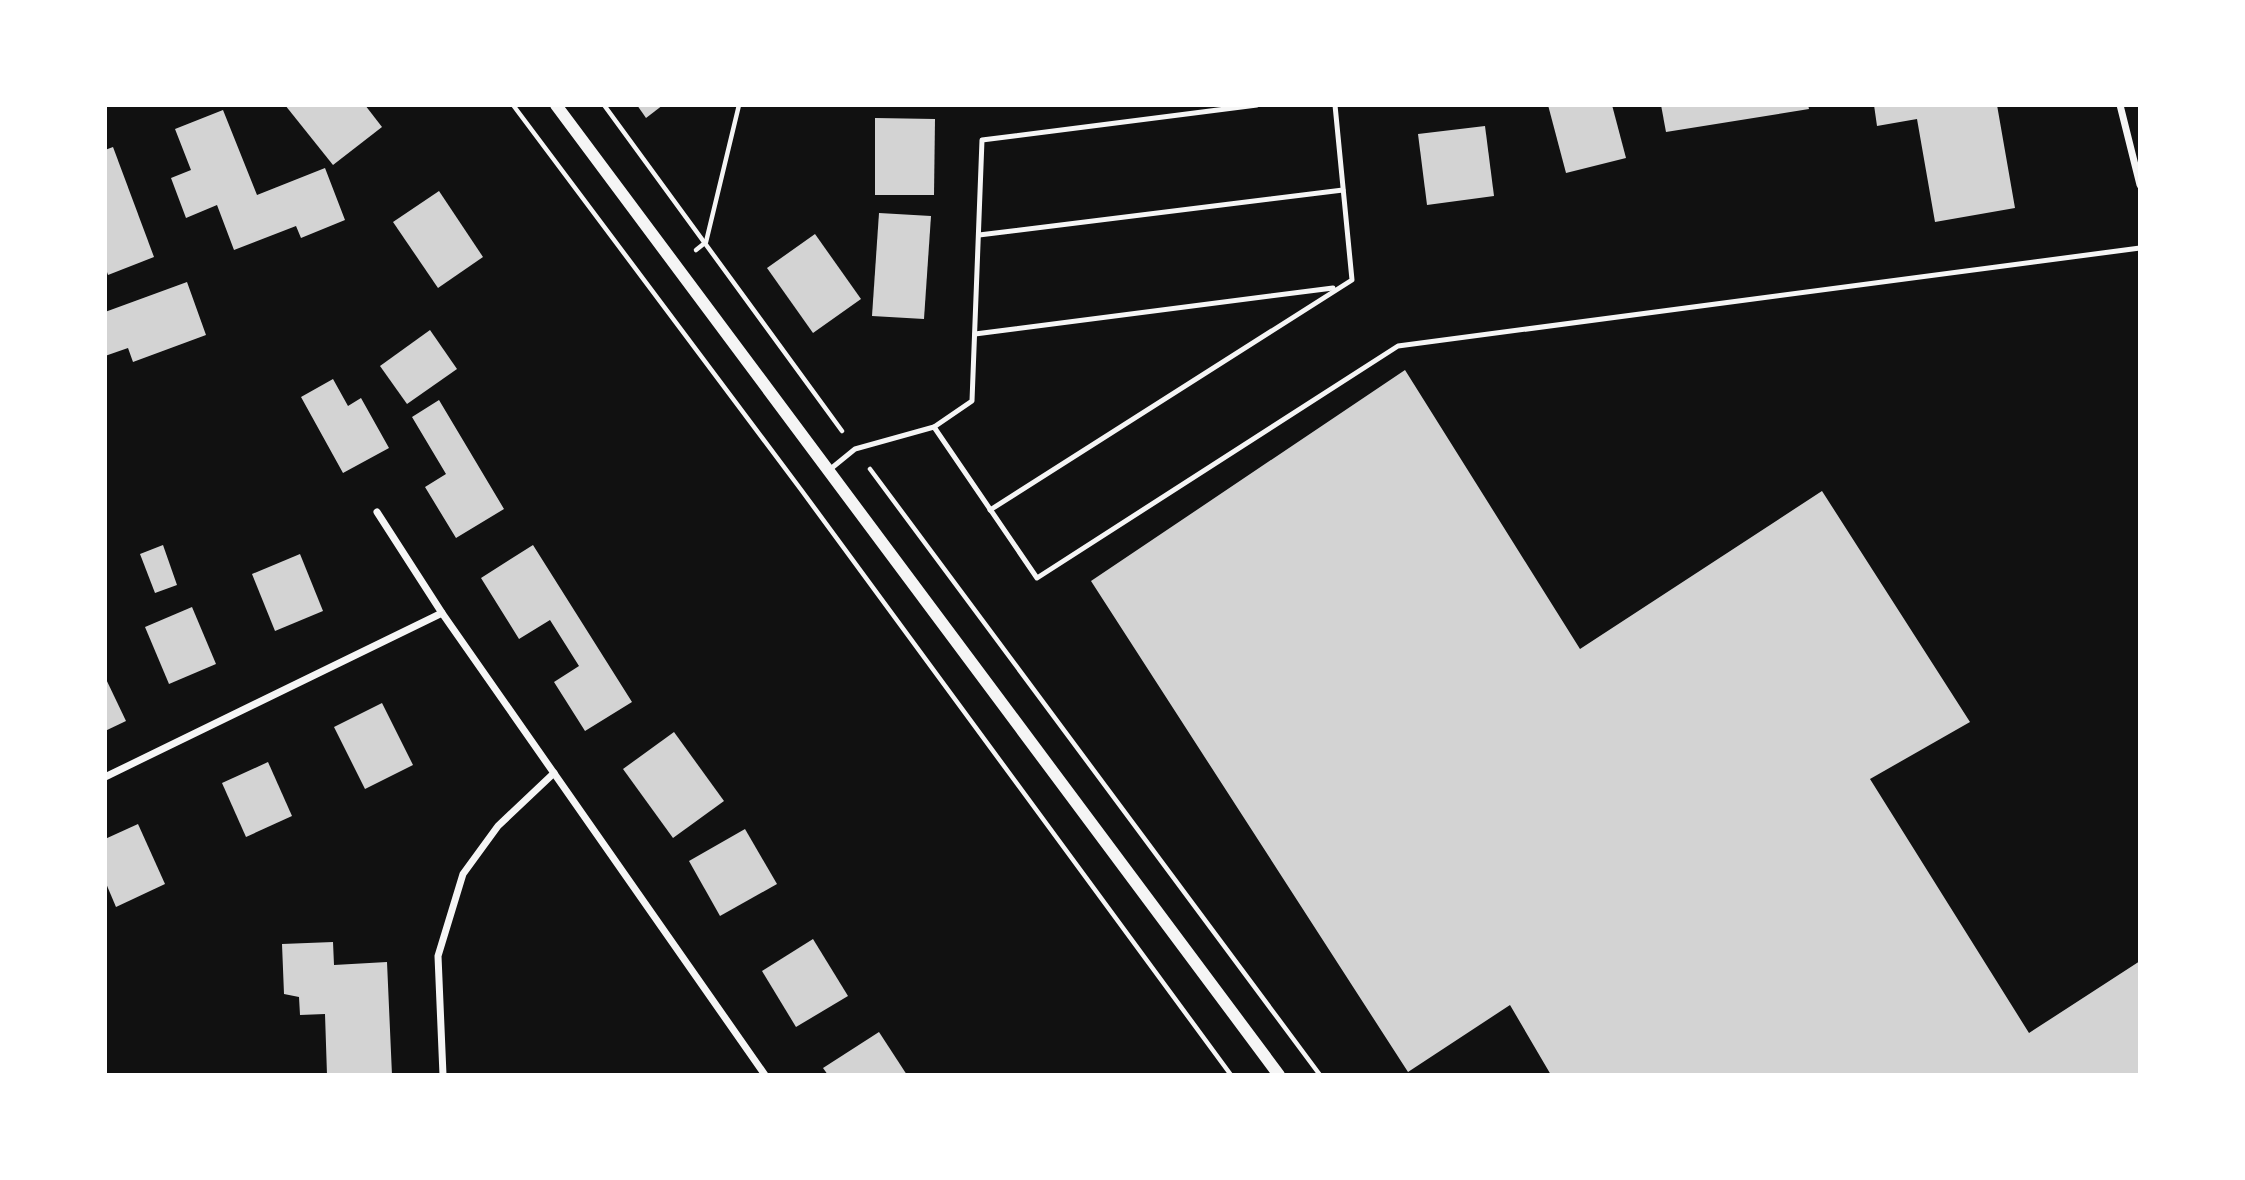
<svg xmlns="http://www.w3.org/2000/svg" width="2245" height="1180" viewBox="0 0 2245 1180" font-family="Arial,sans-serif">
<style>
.building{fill:#d3d3d3}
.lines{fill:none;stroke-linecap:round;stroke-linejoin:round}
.path{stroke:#f5f5f5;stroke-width:4.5}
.service{stroke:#f5f5f5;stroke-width:5}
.minor{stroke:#f5f5f5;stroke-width:7}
.tertiary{stroke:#f5f5f5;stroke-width:12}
</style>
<rect width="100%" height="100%" fill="#111"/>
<g class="building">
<path d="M285,105H365L382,127L333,165Z"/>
<path d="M637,105H663L646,118Z"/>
<path d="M1548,105H1612L1626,158L1566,173Z"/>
<path d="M1661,105H1808L1809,109L1666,132Z"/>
<path d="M1874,105H1997L2015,208L1935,222L1917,119L1877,126Z"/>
<path d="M223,110L257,195L325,168L345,220L301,238L296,226L234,250L217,205L186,218L171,178L191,170L175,129Z"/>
<path d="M875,118L935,119L934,195H875Z"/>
<path d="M1485,126L1494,196L1427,205L1418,134Z"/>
<path d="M113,147L154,257L108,275L105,266V150Z"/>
<path d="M439,191L483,257L438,288L393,222Z"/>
<path d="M879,213L931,216L924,319L872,316Z"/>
<path d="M815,234L861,299L813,333L767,268Z"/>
<path d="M187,282L206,335L133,362L128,348L105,356V312Z"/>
<path d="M430,330L457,369L407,404L380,366Z"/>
<path d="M1405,370L1580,649L1822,491L1970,722L1870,779L2029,1033L2140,961V1075H1551L1510,1005L1408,1072L1091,581Z"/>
<path d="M333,379L348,406L361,398L389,448L343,473L301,397Z"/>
<path d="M439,400L504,509L456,538L425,487L446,474L412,417Z"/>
<path d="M163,545L177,585L155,593L140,554Z"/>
<path d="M533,545L632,702L585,731L554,682L579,666L550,620L519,639L481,578Z"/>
<path d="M300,554L323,611L275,631L252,574Z"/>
<path d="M192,607L216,664L169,684L145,627Z"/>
<path d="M105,677L126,721L105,731Z"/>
<path d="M382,703L413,765L365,789L334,727Z"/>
<path d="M674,732L724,801L673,838L623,769Z"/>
<path d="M268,762L292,816L246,837L222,783Z"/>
<path d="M138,824L165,884L116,907L105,881V839Z"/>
<path d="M745,829L777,884L720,916L689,861Z"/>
<path d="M813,939L848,996L796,1027L762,971Z"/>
<path d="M333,942L334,965L387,962L392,1075H327L325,1014L300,1015L299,997L284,994L282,944Z"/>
<path d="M879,1032L907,1075H828L823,1068Z"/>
</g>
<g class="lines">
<g class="path">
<path d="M513,105L802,491L1231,1075"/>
<path d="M604,105L842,431"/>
<path d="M696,250L706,242L739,105"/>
<path d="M870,469L1320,1075"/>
</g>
<g class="service">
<path d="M979,235L1343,190"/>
<path d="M975,334L1333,288"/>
<path d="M934,427L972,401L982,140L1257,105"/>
<path d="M828,471L855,449L934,427L1037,578L1398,346L2140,248"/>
<path d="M990,510L1352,280L1335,105"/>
</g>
<g class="minor">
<path d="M2120,105L2140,185"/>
<path d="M377,512L442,613L765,1075"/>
<path d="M105,777L442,613"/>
<path d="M443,1075L438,956L463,874L498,826L554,773"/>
</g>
<path class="tertiary" d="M556,105L1279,1075"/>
</g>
<rect width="2245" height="1180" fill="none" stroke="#ffffff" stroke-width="214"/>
</svg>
